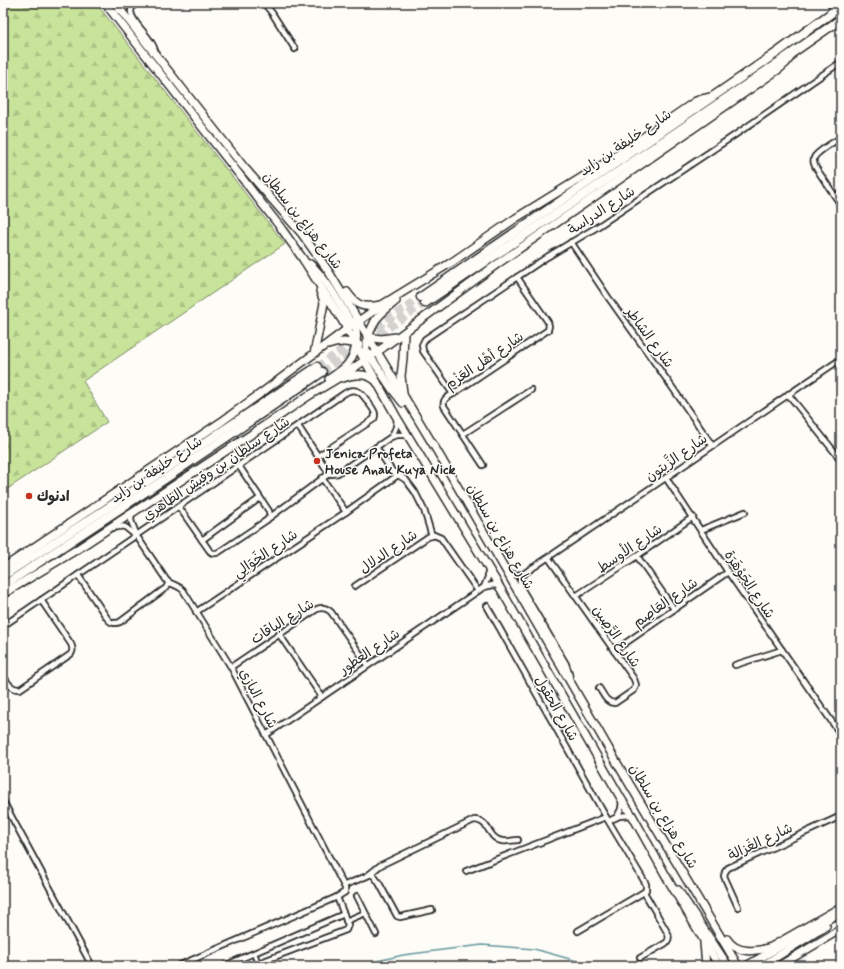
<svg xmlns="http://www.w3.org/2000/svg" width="844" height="969" viewBox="0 0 844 969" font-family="Mynerve,'Playpen Sans Arabic',sans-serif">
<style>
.forest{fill:url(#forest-firs);stroke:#7a8762}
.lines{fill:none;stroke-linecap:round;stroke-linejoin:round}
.stream{stroke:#66979c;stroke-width:1.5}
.highway-tunnel{stroke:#d3d2ce;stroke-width:8;stroke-dasharray:8 4;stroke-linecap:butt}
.street-casing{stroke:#2b2b2b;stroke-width:8}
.secondary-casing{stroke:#2b2b2b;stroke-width:9}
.primary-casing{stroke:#2b2b2b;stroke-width:10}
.highway-casing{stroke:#2b2b2b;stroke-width:11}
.street{stroke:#fdfcf7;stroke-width:4.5}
.secondary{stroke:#fdfcf7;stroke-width:6}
.primary{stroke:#fdfcf7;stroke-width:7}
.highway{stroke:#fdfcf7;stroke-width:8}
.poi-dot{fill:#c8321e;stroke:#fdfcf7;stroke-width:1.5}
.labels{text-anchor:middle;stroke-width:3;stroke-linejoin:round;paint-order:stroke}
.street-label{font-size:14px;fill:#2b2b2b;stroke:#fdfcf7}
.poi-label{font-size:14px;font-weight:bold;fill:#2b2b2b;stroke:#fdfcf7;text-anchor:start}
</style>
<defs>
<pattern id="forest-firs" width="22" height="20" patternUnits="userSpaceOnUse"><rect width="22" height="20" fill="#c8e39a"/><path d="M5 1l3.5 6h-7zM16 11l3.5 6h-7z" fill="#acc385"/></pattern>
</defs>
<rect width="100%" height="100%" fill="#fdfcf7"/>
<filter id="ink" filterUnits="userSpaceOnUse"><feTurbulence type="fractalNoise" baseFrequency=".025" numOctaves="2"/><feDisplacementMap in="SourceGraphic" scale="8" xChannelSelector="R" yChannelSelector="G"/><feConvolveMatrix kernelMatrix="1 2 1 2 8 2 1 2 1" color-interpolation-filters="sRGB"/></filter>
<g filter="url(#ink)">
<path class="forest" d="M3,3H96L285,244L83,381L107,422L3,492Z"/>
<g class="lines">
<path class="stream" d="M356,966L403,955L482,945L534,949L595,966"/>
<g class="highway-tunnel">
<path d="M369,341L425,303"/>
<path d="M317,367L421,297"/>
<path d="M322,372L358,348"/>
</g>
<defs>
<g id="street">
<path d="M135,3C132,6 131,8 131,12C132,24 153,37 156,54"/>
<path d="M264,3L272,13L295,49"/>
<path d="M841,137C835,142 817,151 814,158C813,162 814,164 816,168L841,205"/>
<path d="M835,196L841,193"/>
<path d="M571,242L608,297L672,387L712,445"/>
<path d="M453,394L423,351L422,345L425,339L547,257L597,227L732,137L841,62"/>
<path d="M788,394L841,460"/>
<path d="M298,426L327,470L332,474L338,473L391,437L397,435H408"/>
<path d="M463,434L531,390"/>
<path d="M392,436L396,427L397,418"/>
<path d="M376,447L392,471L406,480L415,492L424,510L432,536"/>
<path d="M483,465L444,406C442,399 448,397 453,394L548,330L549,326L548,322L517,277"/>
<path d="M322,478L346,512"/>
<path d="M666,478L728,572L841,735"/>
<path d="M179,507L209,550C212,554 215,554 219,552L267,520L270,516L269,511L239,466"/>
<path d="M132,514C129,524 135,526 136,535L167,581C172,585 178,585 183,590L231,667L345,888V892L337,897L178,966"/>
<path d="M269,518L330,473"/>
<path d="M113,528C130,524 123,528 136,535"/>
<path d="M701,530L745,512"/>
<path d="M202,540L260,498"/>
<path d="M637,556L674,609"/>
<path d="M548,557L634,679L636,685L634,690L615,703C606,703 604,695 599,688"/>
<path d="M508,573L516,575L524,574"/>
<path d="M78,575L107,618C110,623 115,624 120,622L163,590L166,588L169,582"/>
<path d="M355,586L428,537L434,535L441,538L478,591"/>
<path d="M484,587L488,577V570"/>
<path d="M576,596L637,556L693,517"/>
<path d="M487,606L606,817L646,884V890L644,892L578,931"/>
<path d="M196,612L346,512L398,475"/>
<path d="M3,626L345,393C356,386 362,393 368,402C372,408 377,412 374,419L318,456"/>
<path d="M279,634L322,697"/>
<path d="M614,651L728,572"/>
<path d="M735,665L782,650"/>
<path d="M231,667L317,609C322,607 327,608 331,612L368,665"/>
<path d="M3,675C7,682 11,690 20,689L71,654C73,651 73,648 71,644L41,600"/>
<path d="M570,678L569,673L566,664L520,586C518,575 529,570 537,565L841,359"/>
<path d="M266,735L484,587L493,585L500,586"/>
<path d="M3,801L92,966"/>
<path d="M617,817L621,809L622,801"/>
<path d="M609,821L619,816L632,815"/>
<path d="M466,871L606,817"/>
<path d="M370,874L374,876L379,883L397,916L400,917L432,910"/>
<path d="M345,885L367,876C372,873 376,868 381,865L474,820C490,820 487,838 502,841C507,842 513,840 518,840"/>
<path d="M357,896L376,934"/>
<path d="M738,907L724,876L725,872L728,868L841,816"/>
<path d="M346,921L365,913"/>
<path d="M254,953L257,961L261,962L346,930L348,925L337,897"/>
<path d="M640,958L666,943C669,940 670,937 667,932L644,892"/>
<path d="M224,966L344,914"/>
</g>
<path id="secondary" d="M830,13L837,3"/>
<g id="primary">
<path d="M105,3L281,228L303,259L342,320L396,416L495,579L622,800L632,815L670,883L719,966"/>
<path d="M115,3L243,166L302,234L329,272L437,451L617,763L738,966"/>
<path d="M310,264C329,281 340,306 354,327"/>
<path d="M347,292C357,307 364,308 381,305"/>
<path d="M367,337L381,339L396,337"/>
<path d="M328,345C338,341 349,341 359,345"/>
<path d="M368,353L392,389L403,403"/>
<path d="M314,354L324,303L323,299L320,291"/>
<path d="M365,360C365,347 369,332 375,321C380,313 389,307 396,301"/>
<path d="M343,378C354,374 367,373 376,381"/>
<path d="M329,379C333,376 339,372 344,368C357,356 358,337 355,321"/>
<path d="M403,393L401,376L403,358L404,333"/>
<path d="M305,398L345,374L384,347L452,297L500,262L779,69L786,63L792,55"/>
<path d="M3,568L221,422L264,391L347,329L385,303L452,262L516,218L610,160L696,101L702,99L711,97"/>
<path d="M3,594L76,550L282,414L308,396"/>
<path d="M678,890L728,966"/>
<path d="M727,939C736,954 756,952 771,947L841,907"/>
<path d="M704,943L706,966"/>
<path d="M746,966L841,912"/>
<path d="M762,966L826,926"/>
<path d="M779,966L841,929"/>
</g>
<g id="highway">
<path d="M421,297L778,52L841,6"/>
<path d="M425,303L772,67L841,19"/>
<path d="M3,576L124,497L317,367"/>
<path d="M3,586L165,479L322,372"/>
</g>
</defs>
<use href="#street" class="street-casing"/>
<use href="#secondary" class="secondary-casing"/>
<use href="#primary" class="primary-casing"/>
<use href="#highway" class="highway-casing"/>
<use href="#street" class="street"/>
<use href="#secondary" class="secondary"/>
<use href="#primary" class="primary"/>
<use href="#highway" class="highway"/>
</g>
</g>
<g class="poi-dot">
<circle cx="317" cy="461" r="4"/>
<circle cx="29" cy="496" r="4"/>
</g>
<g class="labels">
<g class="street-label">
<text transform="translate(625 142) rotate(-34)" y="5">شارع خليفة بن زايد</text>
<text transform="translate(601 210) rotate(-33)" y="5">شارع الدراسة</text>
<text transform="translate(303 220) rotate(52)" y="5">شارع هزاع بن سلطان</text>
<text transform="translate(650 337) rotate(54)" y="5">شارع الشاطر</text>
<text transform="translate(484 360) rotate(-34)" y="5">شارع أهْل العَزْم</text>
<text transform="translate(676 457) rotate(-35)" y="5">شارع الزَّيتون</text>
<text transform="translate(216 468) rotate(-34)" y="5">شارع سلطان بن وقيش الظاهري</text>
<text transform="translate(156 469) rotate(-34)" y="5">شارع خليفة بن زايد</text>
<text transform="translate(501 536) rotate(60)" y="5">شارع هزاع بن سلطان</text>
<text transform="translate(629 548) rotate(-34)" y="5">شارع الأوسط</text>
<text transform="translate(388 551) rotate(-34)" y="5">شارع الدلال</text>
<text transform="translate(265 553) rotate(-34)" y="5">شارع الخَوَالِي</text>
<text transform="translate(750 584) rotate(56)" y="5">شارع الجَوْهَرَة</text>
<text transform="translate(665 602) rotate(-35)" y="5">شارع العَاصِم</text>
<text transform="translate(282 621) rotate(-32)" y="5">شارع الباقات</text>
<text transform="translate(617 636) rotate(55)" y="5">شارع الرَّصِين</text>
<text transform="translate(369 651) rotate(-34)" y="5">شارع العطور</text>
<text transform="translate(259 698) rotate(62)" y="5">شارع البازي</text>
<text transform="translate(557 708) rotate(60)" y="5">شارع الحقول</text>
<text transform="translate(664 816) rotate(59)" y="5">شارع هزاع بن سلطان</text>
<text transform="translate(760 841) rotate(-25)" y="5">شارع الغَزالة</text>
</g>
<g class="poi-label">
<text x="325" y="458">Jenica Profeta<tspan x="325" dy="16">House Anak Kuya Nick</tspan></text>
<text x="37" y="501">ادنوك</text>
</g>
</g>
<rect width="844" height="969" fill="none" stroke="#fdfcf7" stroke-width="16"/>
<rect x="8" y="8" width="828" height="953" fill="none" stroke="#2b2b2b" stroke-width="1.5" filter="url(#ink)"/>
</svg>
